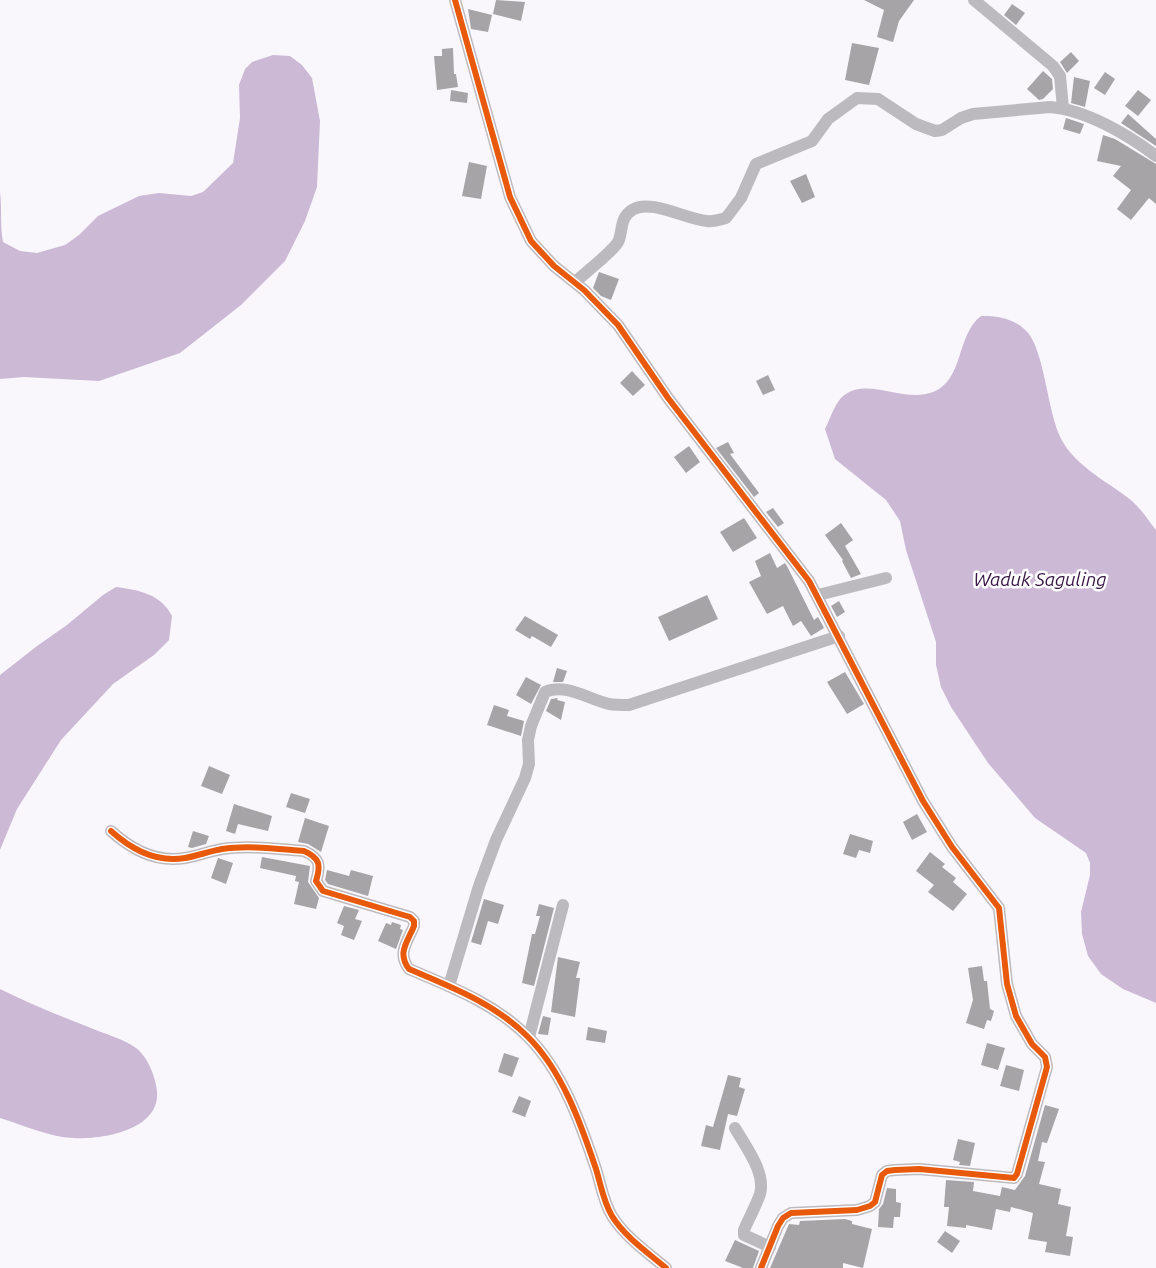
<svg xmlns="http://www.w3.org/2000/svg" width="1156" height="1268" viewBox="0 0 1156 1268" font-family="Ubuntu,sans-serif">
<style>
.water{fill:#ccb9d6}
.building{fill:#a6a4a7}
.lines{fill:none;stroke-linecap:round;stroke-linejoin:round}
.minor{stroke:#bdbabf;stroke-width:12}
.cycleway-casing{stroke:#fff;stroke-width:9}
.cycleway{stroke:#e8590c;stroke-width:6}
.labels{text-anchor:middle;stroke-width:5;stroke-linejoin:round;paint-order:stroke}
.water-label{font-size:19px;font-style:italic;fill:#391847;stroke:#fff}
</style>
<rect width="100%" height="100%" fill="#faf7fc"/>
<g class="water">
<path d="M273,55L290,56L302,65L312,78L320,121L317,187L305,221L285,261L241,305L180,353L99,381L24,377L0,379V192C2,209 0,226 3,242L20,251L37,253L65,245L79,235L98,216L139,196L159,193L191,196L203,192L233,163L240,118L239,85L245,69L252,62Z"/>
<path d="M981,316C999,315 1020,320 1031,337C1044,359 1048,406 1058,432C1070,464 1106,480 1132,501C1142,510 1148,520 1156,530V1003L1123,989L1101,974L1088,956L1082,934L1081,912L1090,875V863L1086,853L1035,818L988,763L951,707L941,687L936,665V642L906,550L900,521L886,500L835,459L825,429C830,419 834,406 841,398C865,374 902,404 933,392C964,380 956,335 981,316Z"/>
<path d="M116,587C139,590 161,594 172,616L169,640L154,655L113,684L61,740L17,809L0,850V675L37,646L67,625L103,595Z"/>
<path d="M0,989C30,1004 60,1016 91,1028C105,1034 124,1039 136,1048C148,1057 156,1078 157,1092C160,1130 102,1140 73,1138C49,1137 23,1125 0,1118Z"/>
</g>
<g class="building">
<path d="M496,0L525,2L521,21L493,14Z"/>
<path d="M864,0H914L899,21L893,42L877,37L884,10Z"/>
<path d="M1012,4L1025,13L1016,25L1004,15Z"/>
<path d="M468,9L492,15L488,32L471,29Z"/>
<path d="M852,43L879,48L869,85L845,80Z"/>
<path d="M453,48L454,74H456L458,87L437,90L434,56H442V49Z"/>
<path d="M1071,52L1079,61L1067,73L1060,62Z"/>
<path d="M1043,71L1052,79L1053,89L1043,99L1039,100L1027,89Z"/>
<path d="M1105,72L1115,79L1105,95L1094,88Z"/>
<path d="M1074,77L1090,81L1085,107L1071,103Z"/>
<path d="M451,90L468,93L467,103L450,101Z"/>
<path d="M1138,90L1151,100L1138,116L1125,106Z"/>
<path d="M1128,114L1156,139V146L1121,123Z"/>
<path d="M1066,118L1084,124L1080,134L1063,129Z"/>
<path d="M1103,135L1115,139L1156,164V204L1149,198L1131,220L1117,209L1131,190L1113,176L1121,166L1097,161Z"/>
<path d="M469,162L487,166L481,199L462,196Z"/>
<path d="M806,174L815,197L802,203L790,181Z"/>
<path d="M599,272L619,279L611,300L601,296L593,288Z"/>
<path d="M632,371L645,385L633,396L620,383Z"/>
<path d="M768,375L775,390L763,395L756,381Z"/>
<path d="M728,442L734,453L730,454L759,493L754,497L716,448Z"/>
<path d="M689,446L700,462L686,473L674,457Z"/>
<path d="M773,508L784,523L778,527L766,512Z"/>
<path d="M744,518L757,538L733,552L720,532Z"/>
<path d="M841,523L853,540L845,546L861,574L851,578L842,561L843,560L825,535Z"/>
<path d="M770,553L777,568L785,563L787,566L814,620L818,617L822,624L824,628L811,636L801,621L793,626L783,606L767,614L749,582L761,576L755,561Z"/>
<path d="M707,595L718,619L669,641L658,617Z"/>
<path d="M839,601L845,612L837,617L831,606Z"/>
<path d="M525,616L558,635L551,647L532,636L530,639L515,630Z"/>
<path d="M557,668L567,671L563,682H553Z"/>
<path d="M845,672L864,704L847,714L827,682Z"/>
<path d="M526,677L541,685L531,704L516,695Z"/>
<path d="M558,698L557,700L565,702L561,720L546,711L551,699Z"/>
<path d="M494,705L509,710L507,716L524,721L521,736L487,725Z"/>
<path d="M209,766L230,775L222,794L201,786Z"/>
<path d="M291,793L310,799L305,813L286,807Z"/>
<path d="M234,804L272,816L268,831L238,824L235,834L226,831Z"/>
<path d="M917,814L927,832L912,840L903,822Z"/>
<path d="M305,818L329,826L321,852L308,844L298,842Z"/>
<path d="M193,831L209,836L206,844L192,848L188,847Z"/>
<path d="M850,834L873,841L870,853L859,850L856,858L843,854Z"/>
<path d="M930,852L945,864L942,867L956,878L953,882L967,894L953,911L928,892L934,885L916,871Z"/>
<path d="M262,857L310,866L308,882L319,898L316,909L294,904L299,882L295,881L296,876L260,868Z"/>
<path d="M218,858L233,863L226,884L211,878Z"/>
<path d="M327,870L349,876L351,870L373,876L368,896L328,884L325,880Z"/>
<path d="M484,899L504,905L498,924L488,921L481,945L471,942Z"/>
<path d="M539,904L554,908L534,986L522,983L532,934H535L540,916H536Z"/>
<path d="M344,906L359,910L355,919L362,921L354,940L341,935L344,926L337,923Z"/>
<path d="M392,922L401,925L400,929L403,930L396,949L378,941L386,923L391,925Z"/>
<path d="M558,957L580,962L576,978H580L575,1017L551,1012Z"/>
<path d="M982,966L984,981H987L990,1009L994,1011L991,1021L987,1020L984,1029L966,1023L973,1000L968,968Z"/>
<path d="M543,1016L551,1018L548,1035L538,1034Z"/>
<path d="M588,1027L607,1031L605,1043L586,1040Z"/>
<path d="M987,1043L1005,1048L998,1070L981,1065Z"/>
<path d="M504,1053L519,1058L512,1077L498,1072Z"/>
<path d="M1006,1065L1024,1070L1019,1091L1000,1086Z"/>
<path d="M728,1075L741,1078L739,1087L745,1089L737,1116L728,1114L720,1150L701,1146L706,1125L713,1127Z"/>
<path d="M519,1096L531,1101L525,1117L512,1112Z"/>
<path d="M1045,1105L1059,1109L1047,1143L1042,1142L1038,1161L1045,1162L1039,1184L1061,1189L1058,1204L1071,1207L1066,1236L1073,1237L1070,1256L1045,1252L1047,1242L1028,1239L1033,1213L1011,1207L1010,1212L996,1209L992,1230L966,1225V1228L947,1226L949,1207H944L946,1180L974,1182L973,1191L1000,1196L1002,1187L1015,1190L1025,1176Z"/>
<path d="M958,1139L975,1143L970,1166L959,1165L960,1162L953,1160Z"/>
<path d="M887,1188L896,1189V1202L901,1203L900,1217H894L893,1228L878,1227L879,1209L883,1204Z"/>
<path d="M845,1219L852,1221V1224L872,1229L863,1268L843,1263V1268H770L789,1224L799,1225L800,1221Z"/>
<path d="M945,1231L960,1241L952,1253L937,1242Z"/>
<path d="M735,1240L759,1251L753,1268H743L725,1261Z"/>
</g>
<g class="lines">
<g class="minor">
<path d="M455,0L510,197L531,241L554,266L584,290L618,325L668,398L809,581L923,801L952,847L999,908L1007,984L1016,1016L1032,1044L1045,1057L1047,1067L1017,1174L1014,1178L919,1169L895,1170L887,1171L882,1175L875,1202L870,1206L857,1210L791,1213L783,1218L778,1226L761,1268"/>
<path d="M974,0L1053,66L1060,76L1063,108"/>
<path d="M575,282C585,273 616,249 619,240C623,228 620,218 632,210C651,198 687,220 707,221C713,222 719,220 726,218L741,198L756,164L812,141L828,119L857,98L878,99L916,124L935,131L942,130L961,118L973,114L1050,107C1086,110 1127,134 1156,156"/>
<path d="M818,595L886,578"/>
<path d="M111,831C132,850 156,863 185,858C197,856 210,851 222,849C248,845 278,849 304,851C320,858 321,865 316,881L323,891L410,917L414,921V926C407,943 397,953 409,969C451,987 494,1003 527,1036C562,1070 581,1124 596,1169C601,1185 603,1201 612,1216C625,1237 647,1252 666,1268"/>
<path d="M449,986L479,886L496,840L525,778L529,764L528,740L531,726L545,692C566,683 588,699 609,704C616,705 622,705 629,705L839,636"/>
<path d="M529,1037L563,905"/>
<path d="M735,1128C745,1146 766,1172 760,1194C756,1206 749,1218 744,1230V1235L770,1247"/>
</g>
<defs>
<g id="cycleway">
<path d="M455,0L510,197L531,241L554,266L584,290L618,325L668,398L809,581L923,801L952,847L999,908L1007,984L1016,1016L1032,1044L1045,1057L1047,1067L1017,1174L1014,1178L919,1169L895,1170L887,1171L882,1175L875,1202L870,1206L857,1210L791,1213L783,1218L778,1226L761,1268"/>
<path d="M111,831C132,850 156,863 185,858C197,856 210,851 222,849C248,845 278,849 304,851C320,858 321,865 316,881L323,891L410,917L414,921V926C407,943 397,953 409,969C451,987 494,1003 527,1036C562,1070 581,1124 596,1169C601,1185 603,1201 612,1216C625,1237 647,1252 666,1268"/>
</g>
</defs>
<use href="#cycleway" class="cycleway-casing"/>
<use href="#cycleway" class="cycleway"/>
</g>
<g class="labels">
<g class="water-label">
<text x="1040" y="586">Waduk Saguling</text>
</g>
</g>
</svg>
